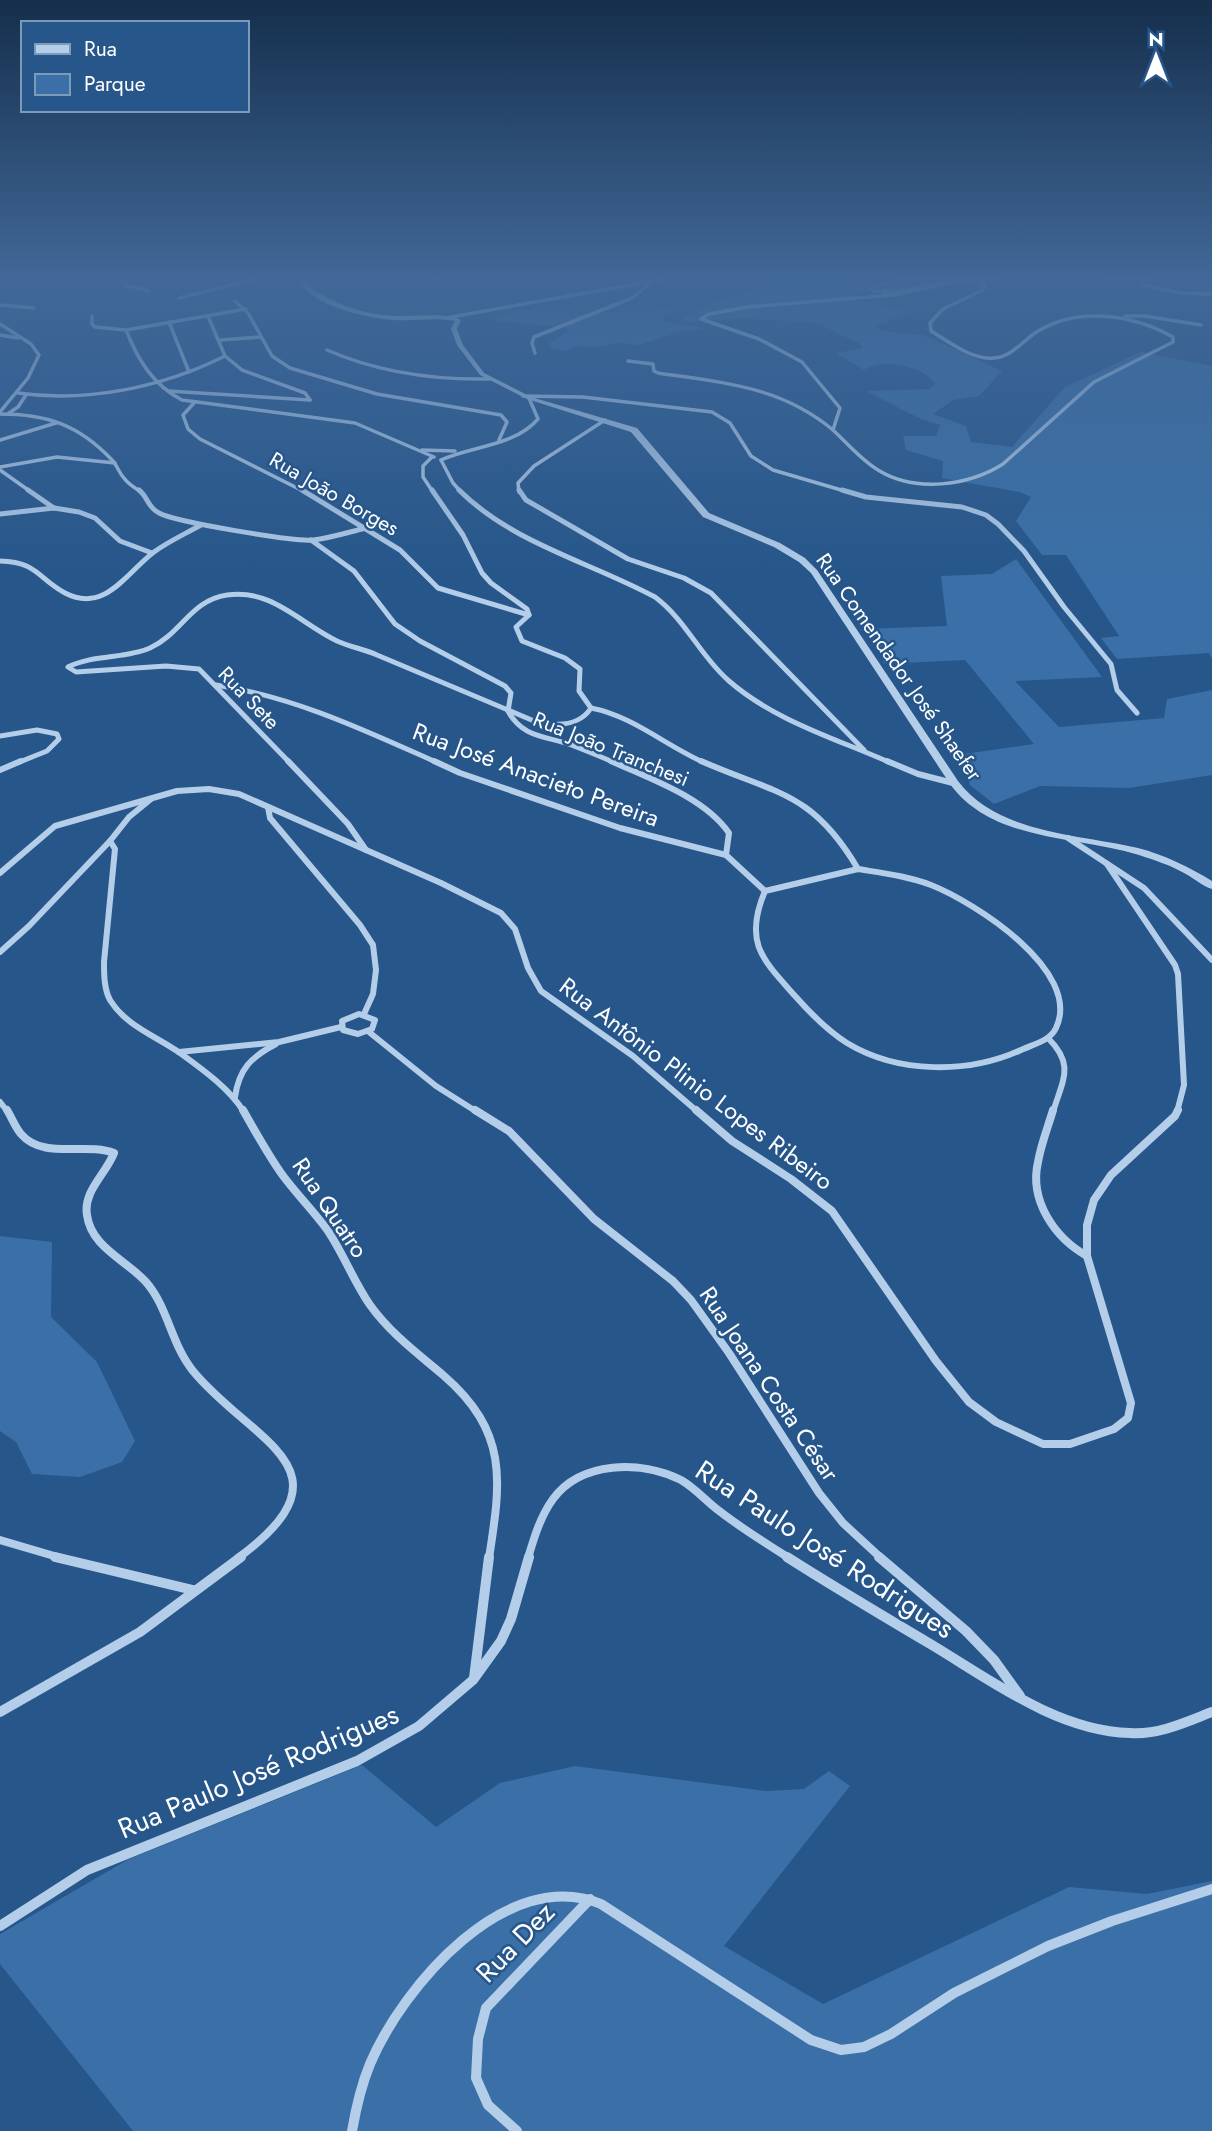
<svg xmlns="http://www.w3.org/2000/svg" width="1212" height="2131" viewBox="0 0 1212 2131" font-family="Jost,sans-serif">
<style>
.green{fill:#3a70a7}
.water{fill:#4c6e92;stroke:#a8c9ea;stroke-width:2}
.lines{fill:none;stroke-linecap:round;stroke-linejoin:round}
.minor-far4{stroke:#b4ceea;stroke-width:3.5}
.minor-far3{stroke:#b4ceea;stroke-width:5}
.minor-far2{stroke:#b4ceea;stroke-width:6}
.minor-far1{stroke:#b4ceea;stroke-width:8}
.minor{stroke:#b4ceea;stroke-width:10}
.tertiary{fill:#b4ceea;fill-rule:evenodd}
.labels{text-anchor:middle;stroke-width:5;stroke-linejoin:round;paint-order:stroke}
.far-street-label{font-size:21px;fill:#fff;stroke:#26568a}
.street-label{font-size:24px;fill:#fff;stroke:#26568a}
.near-street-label{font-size:28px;fill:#fff;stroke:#26568a}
</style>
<rect width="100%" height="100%" fill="#26568a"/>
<g class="green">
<path d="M754,279H839L868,289L851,295L852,299L909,312L875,327L882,331L924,335L1002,371L979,396L953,400L933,414L966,426L971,442L1012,447L1065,387L1141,352L1212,366V659L1209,653L1117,659L1101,638L1119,636L1066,555H1042L1016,521L1031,497L1020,492L942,478L943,461L906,450L903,436H936L940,425C913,418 892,403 866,391L930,389L935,384C926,366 880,358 864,370L836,353L863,348L859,343L816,323L744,318L689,322L681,319L719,300L757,290Z"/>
<path d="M677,309L664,316L663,320C676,327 691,323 705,329L678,332L639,345L619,343L596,347L576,346L566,351L552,348L549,343L569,331L565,327L493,321L516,310L583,314Z"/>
<path d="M1016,559L1102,677L1015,681L1059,727L1164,718L1167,699L1212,690V775L1129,788L1040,786L994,804L970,785L957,755L1034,744L965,660L884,664L876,643L860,629L947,626L941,576L992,574Z"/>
<path d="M0,1236L52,1242L51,1317L97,1362L135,1441L122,1462L80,1477L32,1474L16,1442L0,1431Z"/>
<path d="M362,1765L436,1827L500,1783L575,1766L766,1791L804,1789L829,1771L850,1786L724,1946L823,2004L1069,1887L1147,1894L1212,1881V2131H133L0,1964V1934L129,1859Z"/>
</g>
<path class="water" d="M899,279H985L941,283L883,294L887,290L875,292L869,288Z"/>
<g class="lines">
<g class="minor-far4">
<path d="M124,279L125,285L148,291"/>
<path d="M433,279H437"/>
<path d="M1107,279H1144"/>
<path d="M1147,279L1142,281V285L1182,293L1212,294"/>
<path d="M980,281L985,286L983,290L943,309L930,323L931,331C949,342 972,360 994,358C1011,357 1022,342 1035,333C1076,306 1132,314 1173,337V342L1094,382L1003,464C968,486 915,493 878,470C861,460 847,443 833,430L840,408L802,362L759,339L701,319L709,314L748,307L893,295L948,283L1000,279"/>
<path d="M179,298L255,279"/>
<path d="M235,301L248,313L272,356L290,368L377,394L501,415L507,422L499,440"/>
<path d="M0,305L34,308"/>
<path d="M92,316V324L95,327L126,330L246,309"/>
<path d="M208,316L225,356L242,370L305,393L310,400"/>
<path d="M1125,316H1145L1201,325"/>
<path d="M451,317L664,279"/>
<path d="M169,322L189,372"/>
<path d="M0,324L31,344L39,355L28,378L0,412"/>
<path d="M126,330C138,360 153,385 182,400L355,423L434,457"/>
<path d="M0,335L18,338"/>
<path d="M221,340L260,337"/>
<path d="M327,350C377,372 436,380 490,379"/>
<path d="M535,353L532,343L534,337L632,298L653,281"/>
<path d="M628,361L653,364L654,371L658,373C724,383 780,386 833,430"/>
<path d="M168,391L310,400"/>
<path d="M18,393C87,403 163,387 225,356"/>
<path d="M523,396L583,397L712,412L730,423L751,456L773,470L848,492"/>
<path d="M194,403L183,415L188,429L200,439L305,492"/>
<path d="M9,413L18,407L26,395"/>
<path d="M0,414C47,414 79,425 112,460C117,465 119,473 124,478C128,484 135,488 141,492"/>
<path d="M0,440L56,423"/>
<path d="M422,450L455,451"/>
<path d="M432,457L423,466V477L433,492"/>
<path d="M441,460L453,483L461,492"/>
<path d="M441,460C472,446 515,446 538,419L529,398"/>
<path d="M0,467L57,457L115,463"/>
<path d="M0,470L31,492"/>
<path d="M519,492L518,483L534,466L605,420"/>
</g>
<g class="minor-far3">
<path d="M28,490L54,508"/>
<path d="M139,490C148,497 148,508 159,513C176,522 294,542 313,540C331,538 349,532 366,528"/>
<path d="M302,490L400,550L438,588L529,615"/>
<path d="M459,490C512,543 590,562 655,597C686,620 700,656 729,681C775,721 837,739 891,763"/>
<path d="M519,490L526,500L628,559L684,578L711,593L864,750"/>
<path d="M842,490L866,497L962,507L986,515L998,524L1024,551L1064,607L1111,664L1117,690L1137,713"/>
<path d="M0,514L54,508L79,512L95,518L120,541L152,553"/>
<path d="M311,540L354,571L395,624L420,641L505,686L511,693L508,711C522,737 544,736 569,744C584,750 600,756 615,763"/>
<path d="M0,561C38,562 37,578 65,593C105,614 127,572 154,552C169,541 185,534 201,525"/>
<path d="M216,685C295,697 366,731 438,763"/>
<path d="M591,708C633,716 666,746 705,763"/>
<path d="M0,736L37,730L57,734L59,739L47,751L17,763"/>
<path d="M290,763L199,669L166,666L76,672L68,667C94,654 126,659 150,648C181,634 191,600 227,595C271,588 301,624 337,641C350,647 364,649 377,655C430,677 482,699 534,721C554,726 579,727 591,708L579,691L580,669L565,658L522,641L516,627L529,615L527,609L491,583L482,573L463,535L432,490"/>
</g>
<g class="minor-far2">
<path d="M288,761L348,824L366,850"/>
<path d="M434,761L460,773L620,828L726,855"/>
<path d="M611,761C650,779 704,797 729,833L726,855L765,891"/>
<path d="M701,761C776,794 812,791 858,869"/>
<path d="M887,761L918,774L953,783"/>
<path d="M0,770L21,761"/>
<path d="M151,799L129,817L110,841L115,849L104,962C104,974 104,989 110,1000C126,1026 156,1036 180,1053C202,1069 229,1088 244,1112"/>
<path d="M268,807L270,818L360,925L373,945L376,970L373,994L364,1014"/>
<path d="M1068,838L1144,888L1212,960"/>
<path d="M1107,864L1175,965L1178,974L1184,1085L1177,1112"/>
<path d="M858,869C882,873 907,876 931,885C974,902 1083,971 1056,1028C1050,1041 1034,1044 1021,1050C969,1074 898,1074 847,1043C828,1031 812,1015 796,997C763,960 743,943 765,891Z"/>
<path d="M0,873L55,826L177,791L209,789L239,794L441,883L501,913L515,929L528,968L541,991L633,1056L698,1112"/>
<path d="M0,952L29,926L110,841"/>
<path d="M359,1014L375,1020L372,1029L358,1034L343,1030L342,1021Z"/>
<path d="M369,1032L436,1086L477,1112"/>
<path d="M1048,1038C1075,1065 1063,1079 1053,1112"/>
<path d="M179,1052L279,1042L341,1027"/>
<path d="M235,1097C239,1069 251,1057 276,1044"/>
<path d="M0,1102L8,1112"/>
</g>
<g class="minor-far1">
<path d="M7,1110C12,1118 15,1127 21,1134C43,1160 86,1142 114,1153C106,1174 83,1191 87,1215C91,1247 126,1260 146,1282C168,1307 171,1344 193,1371C251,1442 359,1469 238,1558"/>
<path d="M243,1110C255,1131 267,1153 281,1173C296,1194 314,1211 328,1231C344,1255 354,1282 370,1305C390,1333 417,1353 443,1375C509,1432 501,1481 489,1558"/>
<path d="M475,1110L509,1131L594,1219L673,1281L691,1300L729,1353L819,1493L843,1523L881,1558"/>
<path d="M696,1110L732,1141L791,1179L832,1211L936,1361L969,1402L996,1422L1043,1444H1070L1114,1429L1128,1418L1131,1403L1087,1256V1225L1094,1200L1111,1175L1175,1116L1178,1110"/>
<path d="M1053,1110C1048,1127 1041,1144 1038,1162C1029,1201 1055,1238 1087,1256"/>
<path d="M0,1540L61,1558"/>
<path d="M528,1558C534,1538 540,1517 553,1499C581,1461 641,1460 681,1480C695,1488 706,1501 718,1510C741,1528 765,1543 789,1558"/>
</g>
<g class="minor">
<path d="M55,1557L193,1590"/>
<path d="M787,1557C834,1587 883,1616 932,1645C992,1681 1058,1731 1130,1733C1159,1735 1186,1722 1212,1712"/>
<path d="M879,1557L966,1631L994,1660L1020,1696"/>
<path d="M474,1678L489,1557"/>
<path d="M0,1712L140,1632L241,1557"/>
<path d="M0,1926L87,1870L357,1761L419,1726L473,1680L501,1641L511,1619L529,1557"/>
<path d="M352,2131C356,2108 361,2086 370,2064C403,1986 507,1865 601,1904L811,2040L841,2050L864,2047L891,2034L954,1993L1048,1946L1112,1921L1212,1889"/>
<path d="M517,2131L488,2105L476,2078L478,2039L486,2008L590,1899"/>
</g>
<path class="tertiary" d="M299,279H305L307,285C335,306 371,317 406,316C424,316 444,313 461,320L457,329L463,345L484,373L531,397L637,428L709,513L780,543L805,558L817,570L958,781C998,834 1079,834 1138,848C1165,855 1189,867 1212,881V889C1202,886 1194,878 1184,873C1170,865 1154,860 1139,855C1077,836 992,842 950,784L811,573L799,562L774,547L703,517L631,432L527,399L480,375L457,345L451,329L455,321C436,317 415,321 395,320C371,319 306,305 299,279Z"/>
</g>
<linearGradient id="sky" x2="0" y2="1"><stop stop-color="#152f4c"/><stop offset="0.48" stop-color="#416898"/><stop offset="1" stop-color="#416898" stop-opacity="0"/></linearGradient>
<rect width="1212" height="578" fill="url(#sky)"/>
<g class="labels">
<g class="far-street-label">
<text transform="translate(334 494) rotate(30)" y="7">Rua João Borges</text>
<text transform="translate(899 667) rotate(55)" y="7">Rua Comendador José Shaefer</text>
<text transform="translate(249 698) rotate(46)" y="7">Rua Sete</text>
<text transform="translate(611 749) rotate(22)" y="7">Rua João Tranchesi</text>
</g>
<g class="street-label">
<text transform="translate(536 775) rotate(20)" y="8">Rua José Anacieto Pereira</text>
<text transform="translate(696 1084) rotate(37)" y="8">Rua Antônio Plinio Lopes Ribeiro</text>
<text transform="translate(330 1208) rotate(56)" y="8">Rua Quatro</text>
<text transform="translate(769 1384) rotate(56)" y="8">Rua Joana Costa César</text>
</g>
<g class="near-street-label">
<text transform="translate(825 1549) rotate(33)" y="10">Rua Paulo José Rodrigues</text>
<text transform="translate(258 1771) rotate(-23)" y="10">Rua Paulo José Rodrigues</text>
<text transform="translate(515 1942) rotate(-46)" y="10">Rua Dez</text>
</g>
</g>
<rect x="21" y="21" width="228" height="91" fill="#26568a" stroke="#7d9ab9" stroke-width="2"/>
<rect x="35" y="44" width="35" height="10" fill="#b4ceea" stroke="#7d9ab9" stroke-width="2"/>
<text x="84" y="56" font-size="21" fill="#ffffff">Rua</text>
<rect x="35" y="74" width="35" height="21" fill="#3a70a7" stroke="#7d9ab9" stroke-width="2"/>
<text x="84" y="91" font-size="21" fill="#ffffff">Parque</text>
<g transform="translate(1156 56)" stroke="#26568a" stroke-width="5" paint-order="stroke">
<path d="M0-5L12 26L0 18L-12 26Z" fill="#ffffff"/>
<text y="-10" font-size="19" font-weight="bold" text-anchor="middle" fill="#ffffff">N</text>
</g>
</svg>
